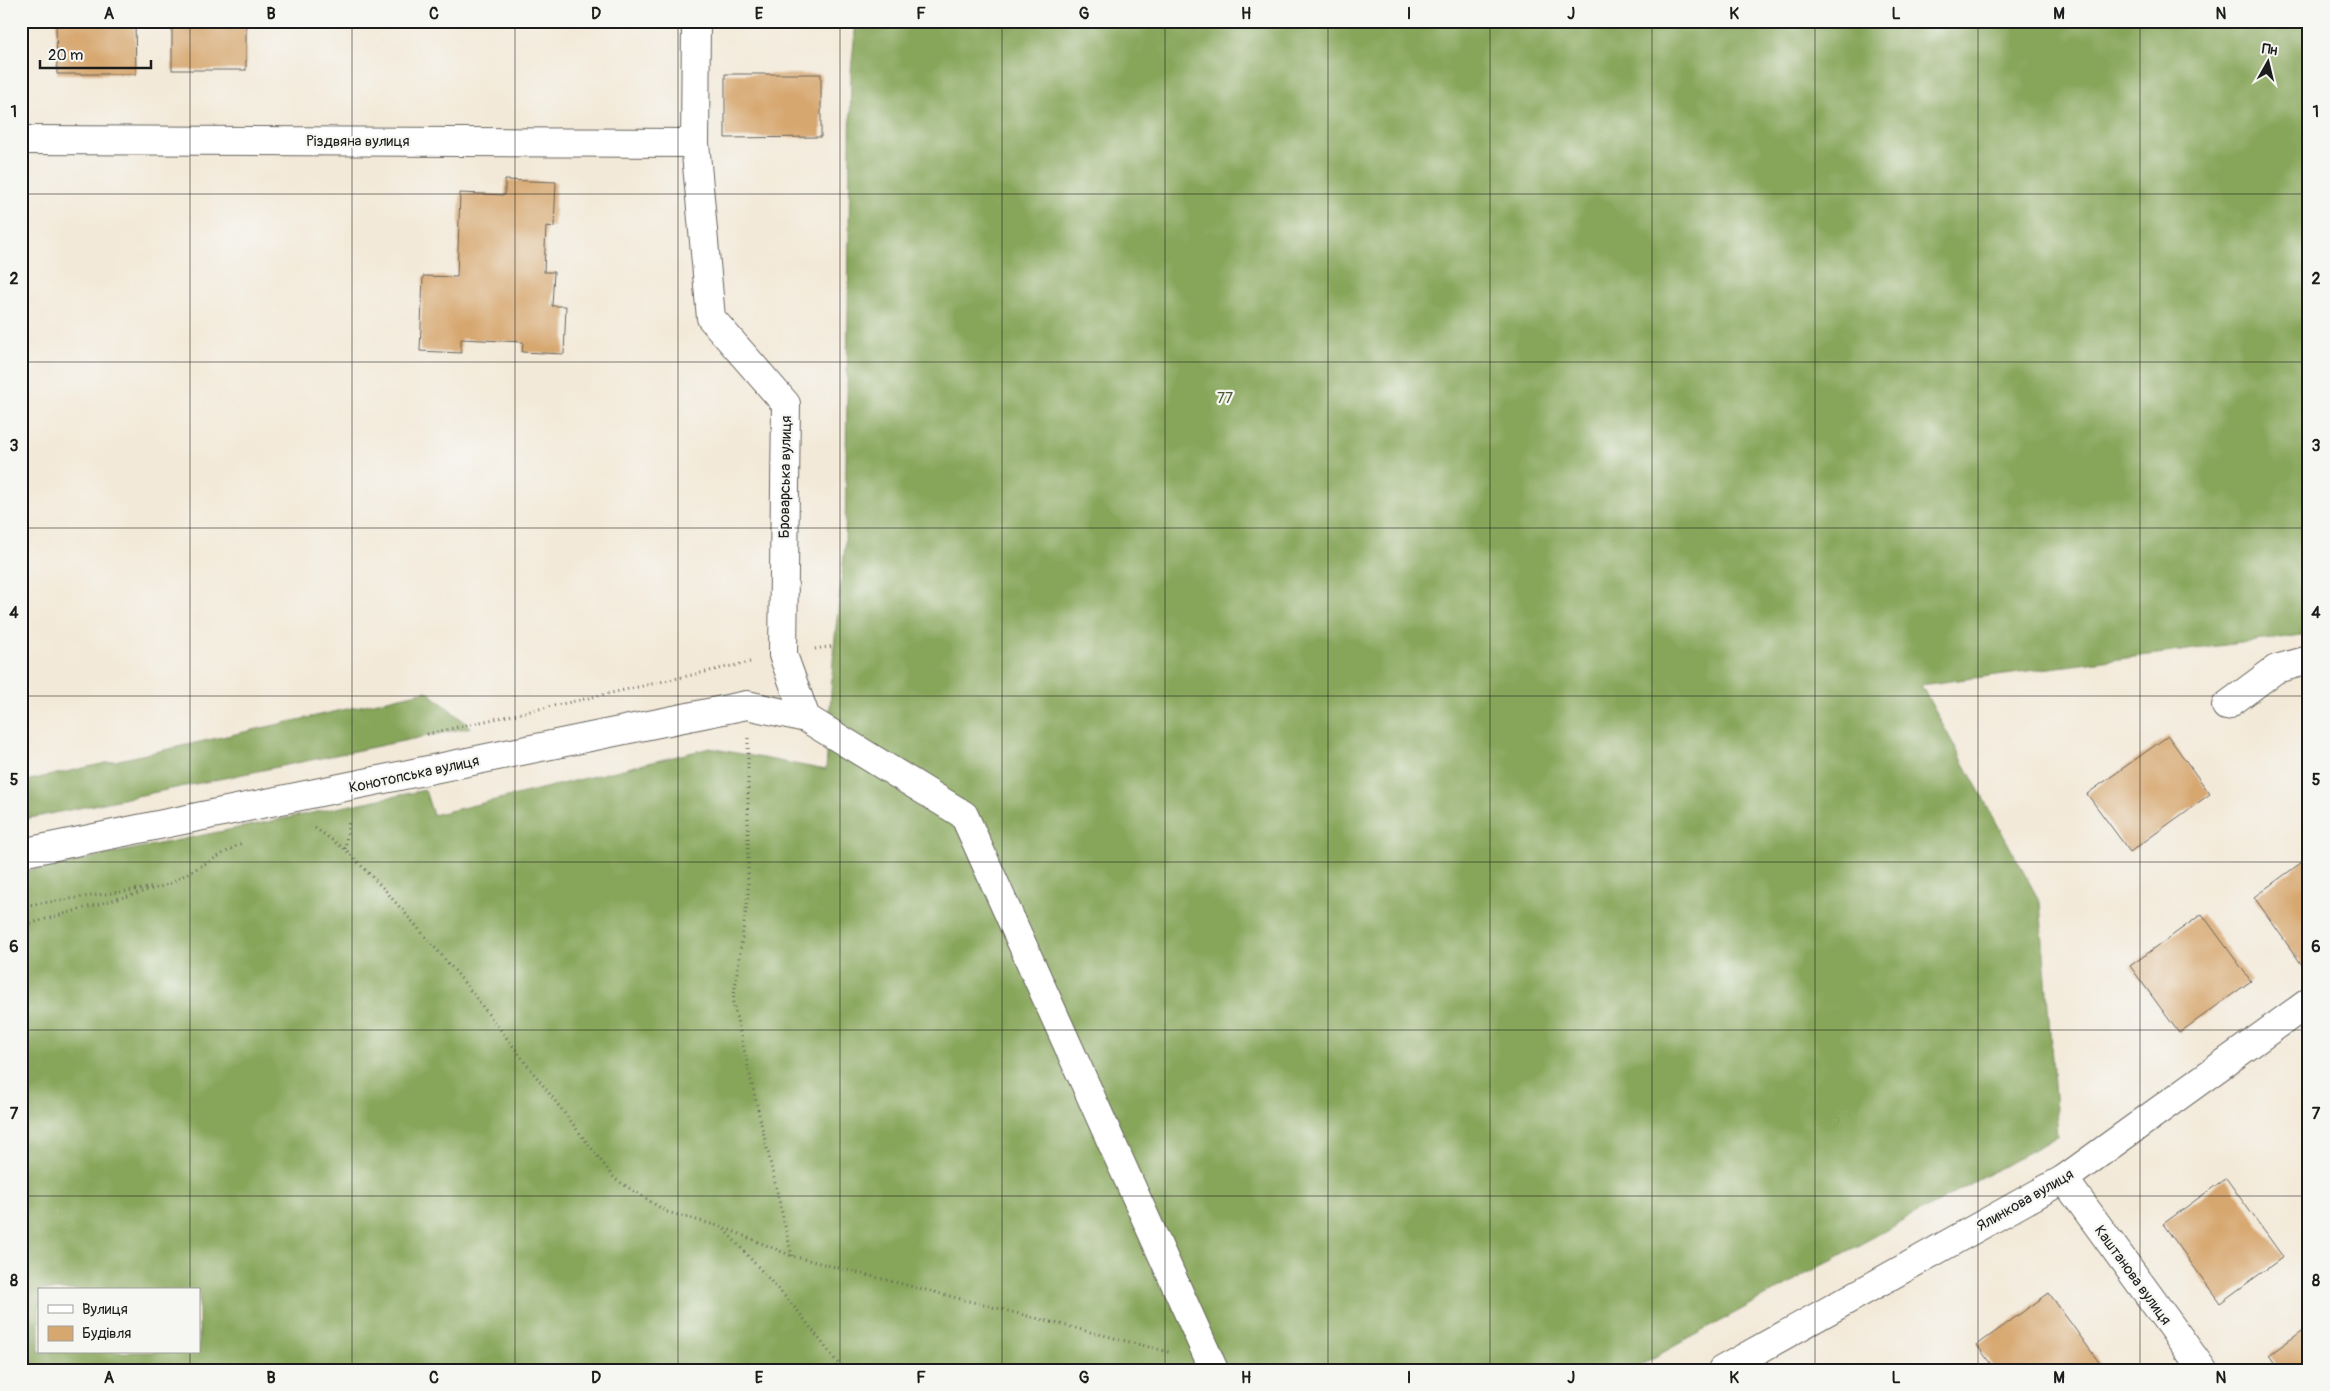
<svg xmlns="http://www.w3.org/2000/svg" width="2330" height="1391" viewBox="0 0 2330 1391" font-family="Pangolin,sans-serif">
<style>
.forest{fill:#87a65a;stroke:#52613b;fill-rule:evenodd}
.building{fill:#d7a770}
.lines{fill:none;stroke-linecap:round;stroke-linejoin:round}
.minor-casing{stroke:#67645e;stroke-width:30}
.path{stroke:#67645e;stroke-width:3;stroke-dasharray:1 4;stroke-linecap:butt}
.minor{stroke:#fff;stroke-width:28}
.grid{fill:none;stroke:#1c1c1c;stroke-width:1;stroke-opacity:0.55}
.labels{text-anchor:middle;stroke-width:4.5;stroke-linejoin:round;paint-order:stroke}
.street-label{font-size:15px;fill:#1c1c1c;stroke:#f6f6f2}
.park-label{font-size:15px;fill:#4e5536;stroke:#f6f6f2}
.neatline{fill:none;stroke:#1c1c1c;stroke-width:2}
.grid-label{font-size:16px;text-anchor:middle;font-weight:bold;fill:#1c1c1c}
</style>
<rect width="100%" height="100%" fill="#f6f6f2"/>
<filter id="ink" filterUnits="userSpaceOnUse"><feTurbulence type="fractalNoise" baseFrequency=".02" numOctaves="2"/><feDisplacementMap in="SourceGraphic" scale="10" xChannelSelector="R" yChannelSelector="G"/><feConvolveMatrix kernelMatrix="1 2 1 2 8 2 1 2 1" color-interpolation-filters="sRGB"/></filter>
<filter id="wash" filterUnits="userSpaceOnUse"><feTurbulence type="fractalNoise" baseFrequency=".0096" numOctaves="4" result="noise"/><feDisplacementMap in="SourceGraphic" scale="20" xChannelSelector="R" yChannelSelector="G"/><feGaussianBlur stdDeviation="1.12" result="paint"/><feColorMatrix in="noise" values="0 0 0 0 0 0 0 0 0 0 0 0 0 0 0 0 0 1.4 0 .05"/><feComposite in="paint" operator="in"/></filter>
<g filter="url(#wash)">
<rect width="100%" height="100%" fill="#f3e9d8"/>
<g class="forest">
<path d="M856,21H2309V634L1921,685L2040,902L2058,1136L1631,1370H21V872L425,790L433,815L710,748L826,770L834,646L845,546L851,72ZM39,1290H199V1352H39Z"/>
<path d="M427,691L471,727L21,820V782Z"/>
</g>
<g id="blocks">
<g class="building">
<path d="M56,21H135L136,74H57Z"/>
<rect x="172" y="21" width="74" height="49"/>
<path d="M725,74H821V137L725,138Z"/>
<path d="M505,180L556,182L554,227L546,226L544,272H554L552,306H566L564,354L522,352L523,342L461,339V353L420,351L423,276L457,277L460,193L505,195Z"/>
<path d="M2168,736L2210,794L2130,852L2087,794Z"/>
<path d="M2309,857V960L2302,965L2254,897Z"/>
<path d="M2202,914L2251,981L2179,1033L2130,966Z"/>
<path d="M2226,1178L2283,1257L2220,1303L2163,1224Z"/>
<path d="M2049,1293L2101,1365L2094,1370H1995L1977,1345Z"/>
<path d="M2309,1326V1370H2279L2269,1355Z"/>
</g>
</g>
</g>
<g filter="url(#ink)">
<use href="#blocks" fill-opacity="0" stroke="#67645e" stroke-width="1"/>
<g class="lines">
<defs>
<g id="minor">
<path d="M696,21L695,143L711,318L786,404L783,655L806,718"/>
<path d="M21,140L695,143"/>
<path d="M2226,706L2276,669L2309,660"/>
<path d="M21,853L747,705L806,718L964,815L1214,1370"/>
<path d="M2064,1179L2203,1370"/>
<path d="M1722,1370L2064,1179L2309,1002"/>
</g>
</defs>
<use href="#minor" class="minor-casing"/>
<g class="path">
<path d="M815,649L834,646"/>
<path d="M427,734L750,662"/>
<path d="M748,738V895L733,1002L792,1256"/>
<path d="M315,828L345,849L385,890L456,972L615,1179L667,1212L722,1227L797,1310L843,1370"/>
<path d="M345,849L349,820"/>
<path d="M21,906L154,887"/>
<path d="M21,926L167,885L242,843"/>
<path d="M725,1228L792,1256L1169,1352"/>
</g>
<use href="#minor" class="minor"/>
</g>
</g>
<path class="grid" d="M190,21V1290M352,21V1370M515,21V1370M678,21V1370M840,21V1370M1002,21V1370M1165,21V1370M1328,21V1370M1490,21V1370M1652,21V1370M1815,21V1370M1978,21V1370M2140,21V1370M21,194H2309M21,362H2309M21,528H2309M21,696H2309M21,862H2309M21,1030H2309M21,1196H2309M190,1352V1370"/>
<g class="labels">
<g class="street-label">
<text x="358" y="146">Різдвяна вулиця</text>
<text transform="translate(785 477) rotate(-89)" y="5">Броварська вулиця</text>
<text transform="translate(414 774) rotate(-12)" y="5">Конотопська вулиця</text>
<text transform="translate(2025 1200) rotate(-30)" y="5">Ялинкова вулиця</text>
<text transform="translate(2133 1275) rotate(54)" y="5">Каштанова вулиця</text>
</g>
<g class="park-label">
<text x="1225" y="403">77</text>
</g>
</g>
<rect width="2330" height="1391" fill="none" stroke="#f6f6f2" stroke-width="55"/>
<rect x="38" y="1288" width="162" height="65" fill="#f6f6f2" stroke="#9f9f9c"/>
<rect x="48" y="1305" width="25" height="8" fill="#ffffff" stroke="#9f9f9c"/>
<text x="82" y="1314" font-size="15" fill="#1c1c1c">Вулиця</text>
<rect x="48" y="1326" width="25" height="15" fill="#d7a770" stroke="#9f9f9c"/>
<text x="82" y="1338" font-size="15" fill="#1c1c1c">Будівля</text>
<g transform="translate(2268 62) rotate(8)" stroke="#f6f6f2" stroke-width="4" paint-order="stroke">
<path d="M0-4L9 19L0 12L-9 19Z" fill="#1c1c1c"/>
<text y="-8" font-size="14" font-weight="bold" text-anchor="middle" fill="#1c1c1c">Пн</text>
</g>
<path d="M40 60v8h111v-8" fill="none" stroke="#1c1c1c" stroke-width="2.5"/>
<text x="48" y="60" font-size="15" fill="#1c1c1c" stroke="#f6f6f2" stroke-width="4" paint-order="stroke">20 m</text>
<rect x="28" y="28" width="2274" height="1336" class="neatline"/>
<g class="grid-label">
<text x="109" y="19">A</text>
<text x="271" y="19">B</text>
<text x="434" y="19">C</text>
<text x="596" y="19">D</text>
<text x="759" y="19">E</text>
<text x="921" y="19">F</text>
<text x="1084" y="19">G</text>
<text x="1246" y="19">H</text>
<text x="1409" y="19">I</text>
<text x="1571" y="19">J</text>
<text x="1734" y="19">K</text>
<text x="1896" y="19">L</text>
<text x="2059" y="19">M</text>
<text x="2221" y="19">N</text>
<text x="14" y="117">1</text>
<text x="2316" y="117">1</text>
<text x="14" y="284">2</text>
<text x="2316" y="284">2</text>
<text x="14" y="451">3</text>
<text x="2316" y="451">3</text>
<text x="14" y="618">4</text>
<text x="2316" y="618">4</text>
<text x="14" y="785">5</text>
<text x="2316" y="785">5</text>
<text x="14" y="952">6</text>
<text x="2316" y="952">6</text>
<text x="14" y="1119">7</text>
<text x="2316" y="1119">7</text>
<text x="14" y="1286">8</text>
<text x="2316" y="1286">8</text>
<text x="109" y="1383">A</text>
<text x="271" y="1383">B</text>
<text x="434" y="1383">C</text>
<text x="596" y="1383">D</text>
<text x="759" y="1383">E</text>
<text x="921" y="1383">F</text>
<text x="1084" y="1383">G</text>
<text x="1246" y="1383">H</text>
<text x="1409" y="1383">I</text>
<text x="1571" y="1383">J</text>
<text x="1734" y="1383">K</text>
<text x="1896" y="1383">L</text>
<text x="2059" y="1383">M</text>
<text x="2221" y="1383">N</text>
</g>
</svg>
